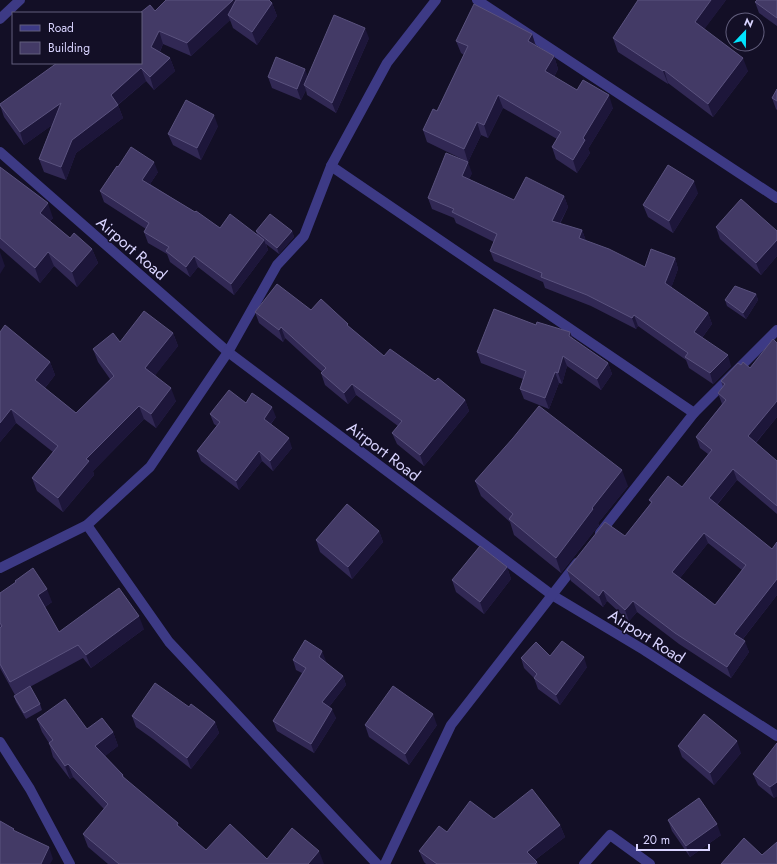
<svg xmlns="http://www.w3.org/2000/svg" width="777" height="864" viewBox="0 0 777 864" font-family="Jost,sans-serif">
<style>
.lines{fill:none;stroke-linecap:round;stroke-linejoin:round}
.minor{stroke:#3d3a85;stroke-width:10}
.wall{fill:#312854;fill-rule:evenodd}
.shaded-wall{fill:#1d163a}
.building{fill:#433a66;stroke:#5a527e;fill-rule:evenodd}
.labels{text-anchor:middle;stroke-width:3;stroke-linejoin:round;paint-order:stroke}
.street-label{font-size:16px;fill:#d9d4ff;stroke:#130f26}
</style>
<rect width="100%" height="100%" fill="#130f26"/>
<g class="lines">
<g class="minor">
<path d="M477,0L777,198"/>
<path d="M0,19L20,0"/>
<path d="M0,152L228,352L552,595L644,650L777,736"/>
<path d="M331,166L694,413"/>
<path d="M87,525L169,642L377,864"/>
<path d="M600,533L694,413L777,330"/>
<path d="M0,568L87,525L150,467L228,352L277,265L304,236L331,166L387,63L436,0"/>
<path d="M0,742L30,789L70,864"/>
<path d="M385,864L451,725L577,563"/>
<path d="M584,864L610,835L650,864"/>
</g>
</g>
<g class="wall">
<path d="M726,0L704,29L748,71L713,117L668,83V84L618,52L613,38Z"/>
<path d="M777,0V26L759,13L755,2Z"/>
<path d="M272,3L277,16L257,45L233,28L230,20L191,56L163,44L160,52L170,58L175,71L154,90L146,81L118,105L123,118L76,153L66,180L44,172L39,159L52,125L24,145L4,117L0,105V104L141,63L155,11Z"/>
<path d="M532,34L536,46L554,56L558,69L554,77L577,90L613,108L588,149L590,153L577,173L556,159L552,147L557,139L503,108L488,138L481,135L468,162L427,142L423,130L437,111L464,55L461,53L456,41Z"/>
<path d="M369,38L336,113L307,95L306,90L301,100L272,88L268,77L308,76Z"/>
<path d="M777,89V110L776,109L772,98Z"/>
<path d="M218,126L201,160L173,145L168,134Z"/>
<path d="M0,167L53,218L50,221L70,238L92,249L98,263L77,287L54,266L40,283L0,248Z"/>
<path d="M118,167L158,172L150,184L220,228L257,234L256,231H292L294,237L279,254L266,244L268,250L234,295L198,267L190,277L170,262L167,254L148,243L144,232L146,229L104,202L100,191Z"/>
<path d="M472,173L469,179L514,200L564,196L568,207L560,224L582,230L586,241L645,267L675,258L678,269L671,288L708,313L712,324L702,338L731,366L713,384L689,368L686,360L638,326L636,329L591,306L545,288L543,282L494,261L490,251L494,242L456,223L454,218L432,209L428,198Z"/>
<path d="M698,193L673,233L648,217L643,205Z"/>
<path d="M716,227L777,231V256L761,275L720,239Z"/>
<path d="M756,294L758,300L746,319L727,306L725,300Z"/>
<path d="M311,310L349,327L384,356L435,381L465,400L469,411L424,466L397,444L392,433L398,426L356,395L348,404L325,385L321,373L322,372L285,338L283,342L259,323L255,312Z"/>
<path d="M536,325L570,332L573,339L608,363L612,374L601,390L567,366L562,384L559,383L549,409L524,399L520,389L523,379L481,363L477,352Z"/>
<path d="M0,332L50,362L55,375L45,388L76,413L110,379L98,362L93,349L120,342L173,333L178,346L155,375L176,401L156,428L144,419L93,471L94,475L63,512L37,491L32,478L53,452L16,423L0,442Z"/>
<path d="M721,381L777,417L756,443L777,461V514L737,480L717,505L772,549L777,542V595L743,639L749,652L731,678L679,644L637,612L629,621L607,601L603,607L571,581L567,570L625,536L651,503L649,500L682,487L708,454L700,448L696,437L722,404L718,393L723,387ZM708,543L742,570L715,605L680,578Z"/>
<path d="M246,403L276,417L271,424L292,448L273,471L262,461L239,490L201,461L197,451L217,426L214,424L210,414Z"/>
<path d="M475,481L628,486L598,523L599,525L561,573L514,535L510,522L481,496Z"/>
<path d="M379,531L383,542L352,579L320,552L316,540Z"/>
<path d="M507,567L511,579L484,614L456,592L452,580Z"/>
<path d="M15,581L52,602L45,607L59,632L144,629L91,668L83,658L15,695L0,668V593L16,583Z"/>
<path d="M550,656L587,667L560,705L538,689L534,678L524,668L521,658Z"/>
<path d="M293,660L326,661L325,662L343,676L346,685L329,707L336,718L314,753L277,731L273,721L302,673L296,670Z"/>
<path d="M14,696L40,704L42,710L26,719L16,702Z"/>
<path d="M189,707L215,722L219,733L191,769L153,739L136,727L132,716Z"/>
<path d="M37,719L87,729L113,732L118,746L105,756L123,775L125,779L206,850L267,859L324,864H108L88,847L83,834L104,809L73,777L70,779L53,757L49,743L42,732Z"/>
<path d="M365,725H437L409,765L369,737Z"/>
<path d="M777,743V796L774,798L758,785L753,774Z"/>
<path d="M678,746L741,753L714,785L682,757Z"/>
<path d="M494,819L560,825L565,837L535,860L537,862L538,864H426L424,862L419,851L447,832Z"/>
<path d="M668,820L721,835L690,857L672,831Z"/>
</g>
<g class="shaded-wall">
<path d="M233,0H242L228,15L230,20L191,56L187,43Z"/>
<path d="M711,0H726L700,35L695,22Z"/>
<path d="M272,3L277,16L257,45L252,32Z"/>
<path d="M365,28L369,38L336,113L332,103Z"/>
<path d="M159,31L163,44L156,60L151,47Z"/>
<path d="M532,34L536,47L528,41Z"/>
<path d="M554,56L558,69L550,84L545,71Z"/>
<path d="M170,58L175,71L154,90L150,77Z"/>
<path d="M743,58L748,71L713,117L708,104Z"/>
<path d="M141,68L146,81L115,107L111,95Z"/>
<path d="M305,69L309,80L304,85L306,90L301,100L297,89Z"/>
<path d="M664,70L668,83V84L663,71Z"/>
<path d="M498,95L503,108L488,138L484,125Z"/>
<path d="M609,95L613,108L588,149L590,153L577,173L573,160L583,138Z"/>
<path d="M61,103L65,116L24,145L20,132Z"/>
<path d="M118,105L123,118L76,153L66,180L61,167L72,140Z"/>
<path d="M214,115L218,126L201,160L197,148Z"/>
<path d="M477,122L481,135L468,162L464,149Z"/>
<path d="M154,162L158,172L146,190L142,180Z"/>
<path d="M468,162L472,173L466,186L462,176Z"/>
<path d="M694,181L698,193L673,233L669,221Z"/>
<path d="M564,196L568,207L555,232L552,221Z"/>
<path d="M48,203L53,218L45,228L40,213Z"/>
<path d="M582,230L586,241L579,238Z"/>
<path d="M292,231L294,237L279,254L277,248Z"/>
<path d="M264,240L268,250L234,295L231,284Z"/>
<path d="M777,240V256L761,275L756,263Z"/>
<path d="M92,249L98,263L77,287L72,272Z"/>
<path d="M0,252L5,266L0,274Z"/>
<path d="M48,252L54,266L40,283L35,268Z"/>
<path d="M194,256L198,267L190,277L186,267Z"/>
<path d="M675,258L678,269L669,294L665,283Z"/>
<path d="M756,294L758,300L746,319L743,313Z"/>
<path d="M708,313L712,324L698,343L694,332Z"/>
<path d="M634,315L638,326L636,329L632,318Z"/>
<path d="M281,327L285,338L283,342L279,330Z"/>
<path d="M570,332L574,343L569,336Z"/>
<path d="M173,333L178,346L150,382L145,368Z"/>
<path d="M728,355L731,366L713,384L710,373Z"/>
<path d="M563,356L567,366L562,384L558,373Z"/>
<path d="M50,362L55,375L40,394L35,380Z"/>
<path d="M608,363L612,374L601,390L597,379Z"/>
<path d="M555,372L559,383L549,409L545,398Z"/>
<path d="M352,384L356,395L348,404L344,393Z"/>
<path d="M171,388L176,401L156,428L151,414Z"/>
<path d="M465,400L469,411L424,466L420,455Z"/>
<path d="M777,401V417L752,447L748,436Z"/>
<path d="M139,406L144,419L93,471L94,475L63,512L58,498L86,459Z"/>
<path d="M272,407L276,417L267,428L264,419Z"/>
<path d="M11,409L16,423L0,442V423Z"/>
<path d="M289,438L292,448L273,471L270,461Z"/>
<path d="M259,451L262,461L239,490L236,481Z"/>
<path d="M733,469L737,480L713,509L709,498Z"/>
<path d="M622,470L628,486L598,523L599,525L561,573L556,558L592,508Z"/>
<path d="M379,531L383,542L352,579L348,567Z"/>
<path d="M704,533L708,543L676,583L672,572Z"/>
<path d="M507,567L511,579L484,614L480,602Z"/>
<path d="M777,579V595L738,645L734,634Z"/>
<path d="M47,589L52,602L43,608L38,595Z"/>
<path d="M603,590L607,601L603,607L599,596Z"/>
<path d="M633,601L637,612L629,621L625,610Z"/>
<path d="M139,616L144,629L91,668L86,655Z"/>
<path d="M745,641L749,652L731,678L727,667Z"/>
<path d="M322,651L326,661L322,666L319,657Z"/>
<path d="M584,657L587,667L560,705L556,695Z"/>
<path d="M343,676L346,685L325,712L322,702Z"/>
<path d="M332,709L336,718L314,753L311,744Z"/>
<path d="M433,714L437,725L409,765L405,754Z"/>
<path d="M215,722L219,733L191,769L187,758Z"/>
<path d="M113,732L118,746L100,760L95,746Z"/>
<path d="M737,741L741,753L714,785L710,773Z"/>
<path d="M68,764L73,777L70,779L65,766Z"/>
<path d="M777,782V796L774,798L770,787Z"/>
<path d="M717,824L721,835L690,857L686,846Z"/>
<path d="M560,825L565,837L531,863L527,852Z"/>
<path d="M49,847L53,859L50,864H41Z"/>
<path d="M319,851L324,864H308Z"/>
</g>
<g class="building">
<path d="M166,0H233L187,43L159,31L151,47L170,58L150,77L141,68L111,95L118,105L72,140L61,167L39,159L61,103L20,132L0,105V104L57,63H141V13H140L150,5L155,11Z"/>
<path d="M236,0H269L272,3L252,32L228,15Z"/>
<path d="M638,0H711L695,22L743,58L708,104L664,70L663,71L613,38Z"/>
<path d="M757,0H777V18L755,2Z"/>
<path d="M474,4L532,34L528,41L554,56L545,71L577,90L583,80L609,95L583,138L585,140L573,160L552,147L561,132L498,95L484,125L477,122L464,149L423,130L433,109L437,111L468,46L456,41Z"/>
<path d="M334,15L365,28L332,103L304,85Z"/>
<path d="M276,57L305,69L297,89L268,77Z"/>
<path d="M777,89V101L772,98Z"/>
<path d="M186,100L214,115L197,148L168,134Z"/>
<path d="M131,147L154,162L142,180L195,212L196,211L220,228L230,214L264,240L231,284L194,256L186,267L166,251L169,247L144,232L149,223L100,191L117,166L118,167Z"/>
<path d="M446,153L468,162L462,176L514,200L526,177L564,196L552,221L582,230L579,238L609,249L645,267L651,249L675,258L665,283L708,313L694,332L728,355L710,373L685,357L688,353L634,315L632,318L587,295L541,277L542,273L490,251L497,234L452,212L454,209L428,198Z"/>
<path d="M668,165L694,181L669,221L643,205Z"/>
<path d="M0,167L48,203L40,213L70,238L74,233L92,249L72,272L48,252L35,268L0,238Z"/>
<path d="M741,199L777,231V240L756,263L716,227Z"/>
<path d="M270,214L292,231L277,248L256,231Z"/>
<path d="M277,284L311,310L321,299L348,324L347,325L384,356L390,349L435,381L438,378L465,400L420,455L392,433L402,421L352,384L344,393L321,373L326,368L281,327L279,330L255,312Z"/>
<path d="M735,286L756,294L743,313L725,300Z"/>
<path d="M494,309L536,325L537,322L570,332L569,336L608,363L597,379L563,356L558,373L555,372L545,398L520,389L526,371L477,352Z"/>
<path d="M144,311L173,333L145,368L171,388L151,414L139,406L86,459L89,461L58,498L32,478L58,446L11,409L0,423V332L5,325L50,362L35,380L76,413L114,376L93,349L113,333L120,342Z"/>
<path d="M773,339L777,343V401L748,436L777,461V506L733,469L709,498L772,549L777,542V579L734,634L745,641L727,667L675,633L633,601L625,610L603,590L599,596L567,570L605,522L625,536L652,502L649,500L668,476L682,487L712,450L696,437L726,400L718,393L725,384L721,381L738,363L741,365L743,362L750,368ZM704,533L746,565L715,605L672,572Z"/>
<path d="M229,390L246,403L252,393L272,407L264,419L289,438L270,461L259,451L236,481L197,451L220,422L210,414Z"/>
<path d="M539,406L622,470L592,508L593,509L556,558L509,519L513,514L475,481L513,438Z"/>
<path d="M347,504L379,531L348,567L316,540Z"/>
<path d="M480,546L507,567L480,602L452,580Z"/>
<path d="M33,568L47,589L38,595L59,632L119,588L139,616L86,655L78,645L10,682L0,664V628L2,626L0,623V593L16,582L15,581Z"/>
<path d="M305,640L322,651L319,657L343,676L322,702L332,709L311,744L273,721L306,668L293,660Z"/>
<path d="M562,641L584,657L556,695L534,678L537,674L521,658L536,642L550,656Z"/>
<path d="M155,683L189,707L191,704L215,722L187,758L149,728L132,716Z"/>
<path d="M30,686L40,704L24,713L14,696Z"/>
<path d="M393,686L433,714L405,754L365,725Z"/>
<path d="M65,699L87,729L102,718L113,732L95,746L123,775L122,776L178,823L177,825L206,850L230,824L267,859L292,828L319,851L308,864H119L83,834L108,804L68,764L65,766L49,743L53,740L37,719Z"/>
<path d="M704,714L737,741L710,773L678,746Z"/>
<path d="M777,743V782L770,787L753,774Z"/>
<path d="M532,789L560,825L527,852L537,862L535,864H437L419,851L439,826L447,832L470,801L494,819Z"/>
<path d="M699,798L717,824L686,846L668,820Z"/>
<path d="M0,821L14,829L13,830L49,847L41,864H0Z"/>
<path d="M744,838L762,855L777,842V864H721Z"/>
</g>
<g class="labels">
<g class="street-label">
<text transform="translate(132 248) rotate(41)" y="6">Airport Road</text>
<text transform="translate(384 451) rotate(37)" y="6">Airport Road</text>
<text transform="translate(647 636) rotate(32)" y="6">Airport Road</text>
</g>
</g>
<rect x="12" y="12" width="130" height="52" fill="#130f26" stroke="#625e7d"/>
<rect x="20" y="25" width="20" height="6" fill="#3d3a85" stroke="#625e7d"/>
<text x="48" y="32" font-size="12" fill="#d9d4ff">Road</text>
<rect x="20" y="42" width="20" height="12" fill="#433a66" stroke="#625e7d"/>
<text x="48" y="52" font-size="12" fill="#d9d4ff">Building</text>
<g transform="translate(745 32) rotate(22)"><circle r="19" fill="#130f26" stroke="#625e7d"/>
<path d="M0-3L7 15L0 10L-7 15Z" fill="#00e5ff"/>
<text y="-6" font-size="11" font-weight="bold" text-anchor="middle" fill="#d9d4ff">N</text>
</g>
<path d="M637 844v6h72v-6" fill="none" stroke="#d9d4ff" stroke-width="2"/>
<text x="643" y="844" font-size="12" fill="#d9d4ff" stroke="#130f26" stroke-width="3" paint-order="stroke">20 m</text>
</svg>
